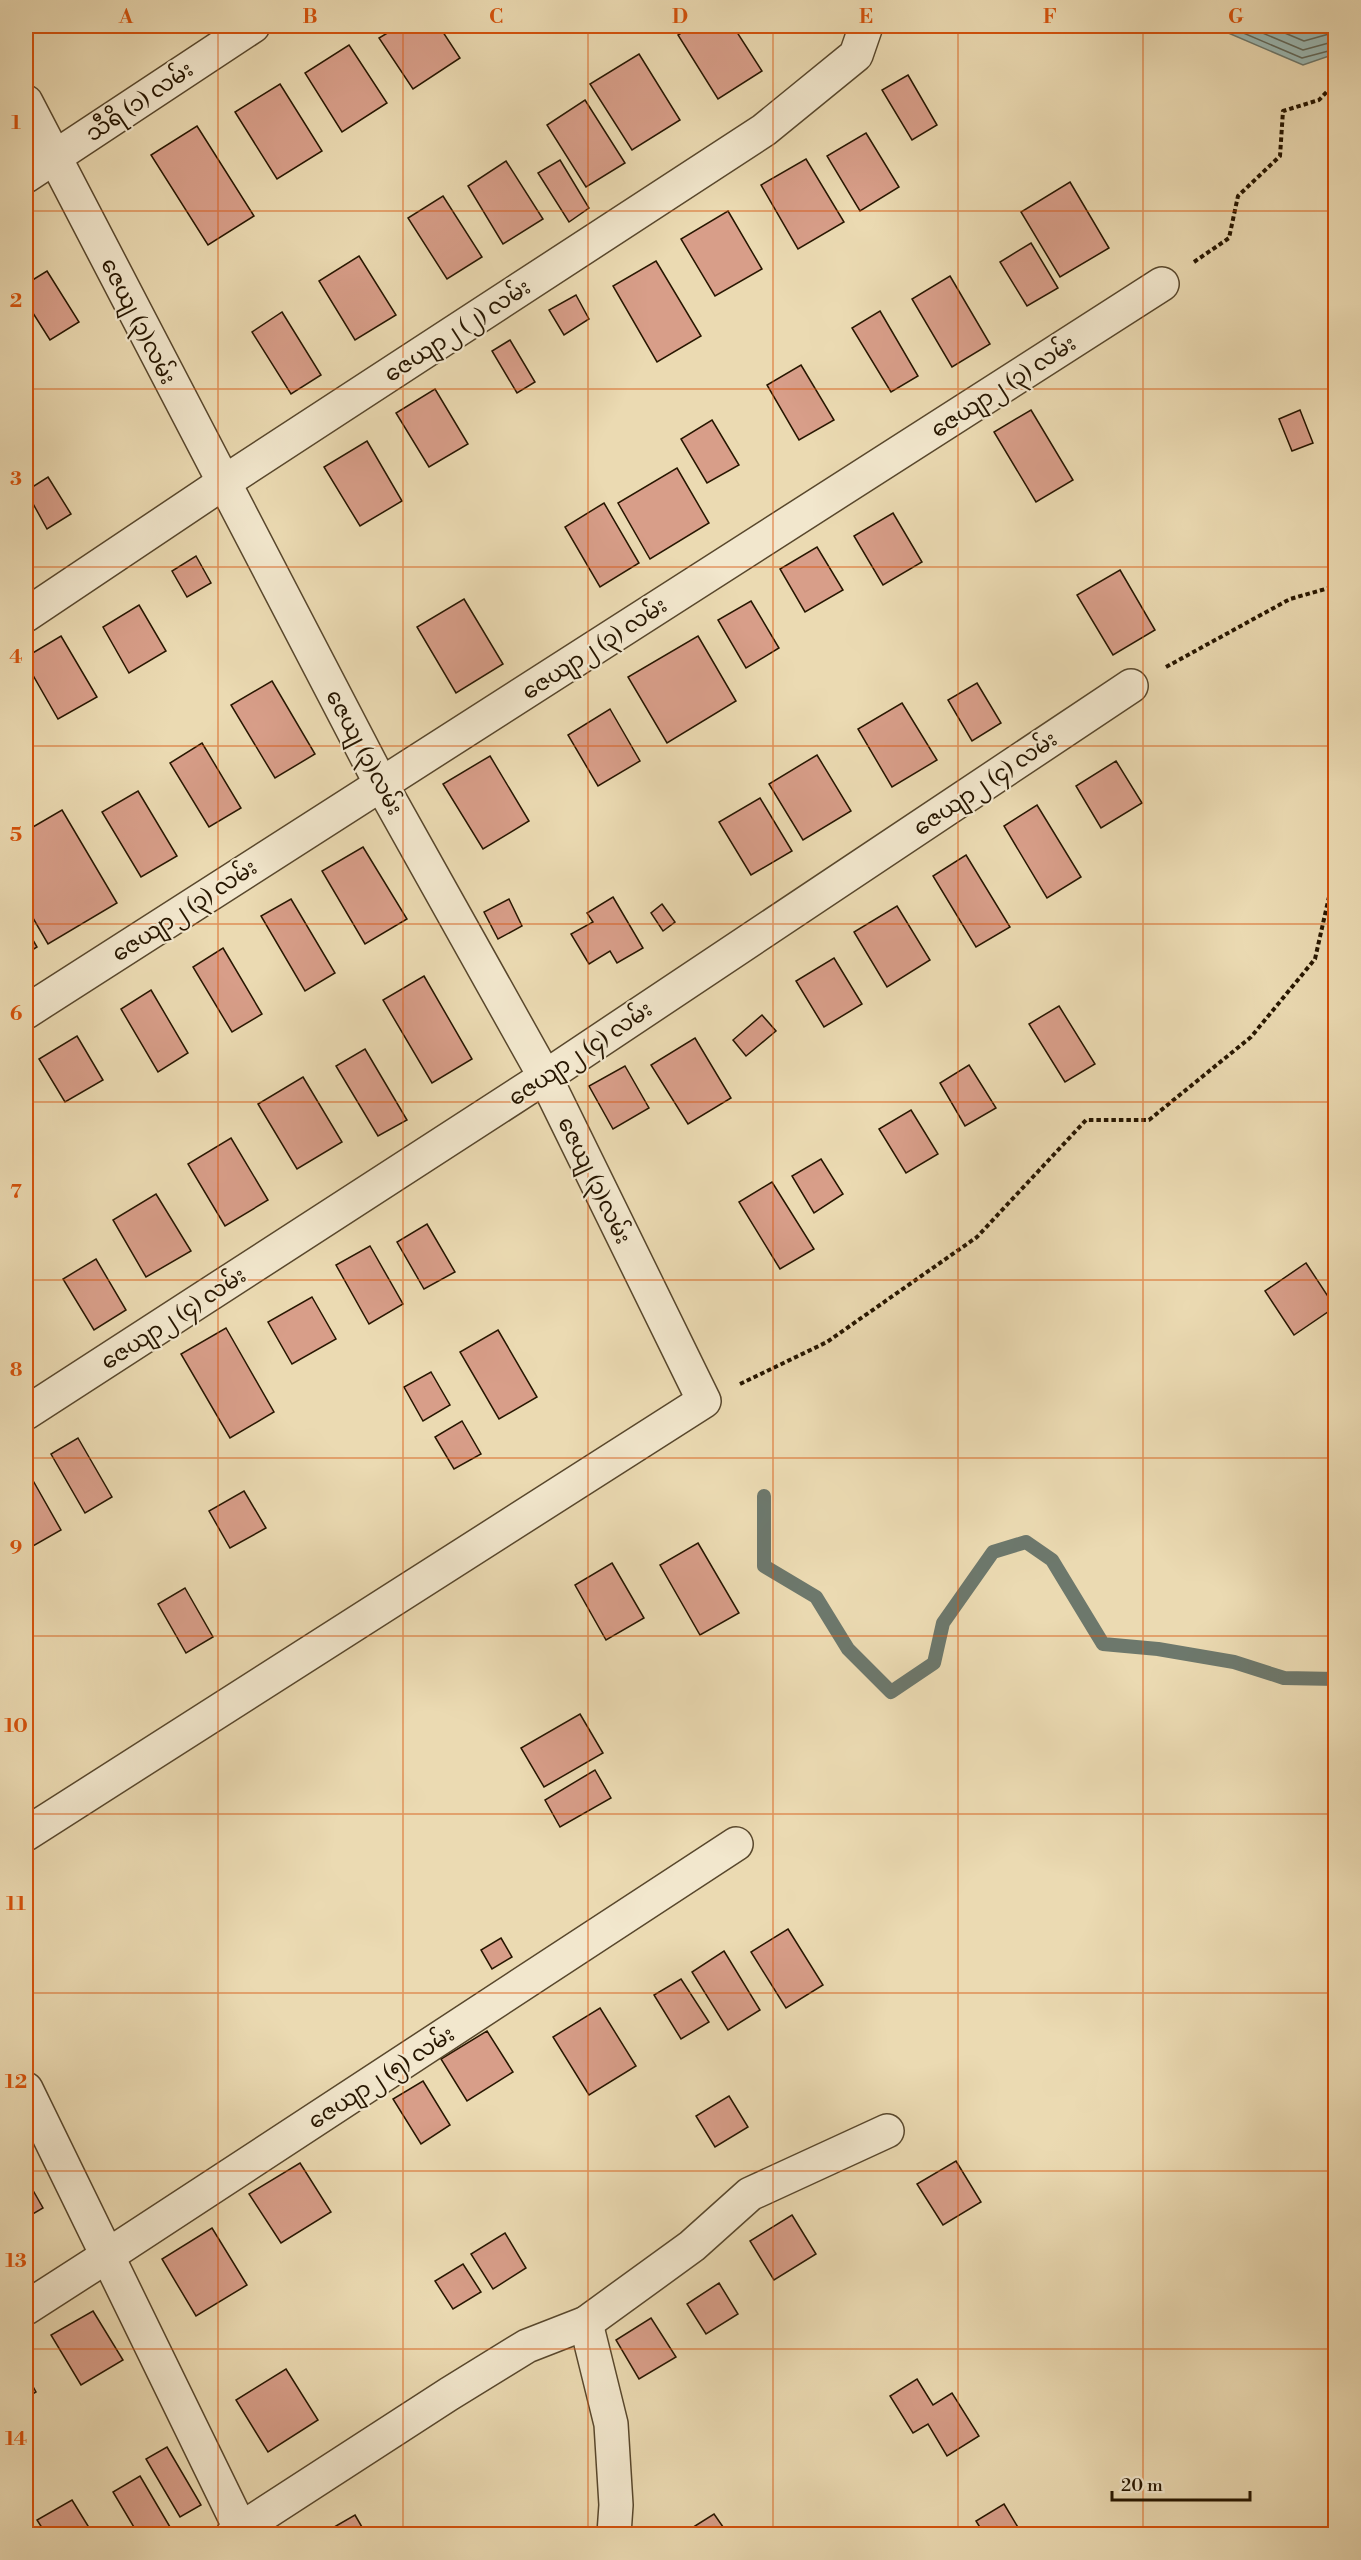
<svg xmlns="http://www.w3.org/2000/svg" width="1361" height="2560" viewBox="0 0 1361 2560" font-family="'Libre Bodoni','Noto Sans Myanmar',serif">
<style>
.water{fill:#9bb9b4;stroke:#6d786c;stroke-width:1.5}
.lines{fill:none;stroke-linecap:round;stroke-linejoin:round}
.shore{stroke:#61685a;stroke-width:1.5}
.stream{stroke:#6d786c;stroke-width:14}
.building{fill:#d89e89;stroke:#271600;stroke-width:1.5}
.minor-casing{stroke:#58472c;stroke-width:36}
.path{stroke:#271600;stroke-width:4;stroke-dasharray:4.5 3;stroke-linecap:butt}
.minor{stroke:#f2e7cd;stroke-width:33}
.grid{fill:none;stroke:#d5520b;stroke-width:1.5;stroke-opacity:0.55}
.labels{text-anchor:middle;stroke-width:4.5;stroke-linejoin:round;paint-order:stroke}
.street-label{font-size:22px;fill:#271600;stroke:#f2e7cd}
.neatline{fill:none;stroke:#d5520b;stroke-width:2}
.grid-label{font-size:20px;text-anchor:middle;font-weight:bold;fill:#d5520b}
</style>
<rect width="100%" height="100%" fill="#ebdab2"/>
<filter id="stains"><feTurbulence type="fractalNoise" baseFrequency=".00333" numOctaves="4"/><feColorMatrix values="0 0 0 0 .2 0 0 0 0 .09 0 0 0 0 .02 0 0 0 .5 -.17"/></filter>
<radialGradient id="worn" r=".72"><stop offset=".6" stop-color="#630" stop-opacity="0"/><stop offset="1" stop-color="#630" stop-opacity=".3"/></radialGradient>
<path class="water" d="M1212,26H1335V54L1303,65Z"/>
<g class="lines">
<g class="shore">
<path d="M1227,26L1302,58L1336,49"/>
<path d="M1246,26L1303,50L1336,41"/>
<path d="M1268,26L1304,41L1336,32"/>
</g>
<path class="stream" d="M764,1496V1566L816,1597L848,1649L891,1692L934,1663L943,1623L993,1552L1026,1542L1052,1560L1103,1644L1158,1649L1234,1662L1284,1678L1336,1679"/>
</g>
<g class="building">
<path d="M399,26H439L460,58L413,89L379,38Z"/>
<path d="M693,26H733L762,71L718,99L678,35Z"/>
<path d="M349,45L387,103L342,132L305,73Z"/>
<path d="M639,54L680,120L632,150L590,84Z"/>
<path d="M908,75L937,125L912,140L882,90Z"/>
<path d="M280,84L322,151L277,179L235,112Z"/>
<path d="M585,100L625,163L586,187L547,125Z"/>
<path d="M197,126L254,216L208,245L151,155Z"/>
<path d="M866,133L899,187L860,211L827,156Z"/>
<path d="M806,159L844,222L798,249L761,185Z"/>
<path d="M560,160L589,208L569,222L538,173Z"/>
<path d="M506,161L543,219L503,244L468,186Z"/>
<path d="M1070,182L1109,248L1060,277L1021,212Z"/>
<path d="M443,196L482,257L447,279L408,218Z"/>
<path d="M728,211L762,269L715,296L681,239Z"/>
<path d="M1031,243L1058,288L1027,306L1000,262Z"/>
<path d="M359,256L396,315L355,340L319,281Z"/>
<path d="M656,261L701,336L657,362L613,286Z"/>
<path d="M47,271L79,322L50,340L26,302V284Z"/>
<path d="M950,276L990,344L952,367L912,299Z"/>
<path d="M576,295L589,319L564,335L549,310Z"/>
<path d="M880,311L918,376L891,392L852,328Z"/>
<path d="M282,312L321,375L291,394L252,332Z"/>
<path d="M510,340L535,382L517,393L492,351Z"/>
<path d="M801,365L834,420L799,440L767,385Z"/>
<path d="M435,389L468,444L429,467L396,413Z"/>
<path d="M1031,410L1073,480L1036,502L994,432Z"/>
<path d="M1300,410L1313,443L1292,451L1279,419Z"/>
<path d="M712,420L739,465L707,483L681,439Z"/>
<path d="M367,441L402,501L360,526L324,467Z"/>
<path d="M677,468L709,523L650,559L618,503Z"/>
<path d="M48,477L71,514L47,529L26,491Z"/>
<path d="M604,503L639,563L600,587L565,527Z"/>
<path d="M893,513L922,562L883,585L854,536Z"/>
<path d="M817,547L843,590L805,612L780,569Z"/>
<path d="M196,556L211,583L187,597L172,571Z"/>
<path d="M1120,570L1155,630L1113,655L1077,595Z"/>
<path d="M464,599L503,664L456,693L417,627Z"/>
<path d="M751,601L779,648L746,668L718,620Z"/>
<path d="M139,605L166,651L129,673L103,627Z"/>
<path d="M61,636L97,697L58,719L26,663V657Z"/>
<path d="M698,636L736,701L667,743L628,677Z"/>
<path d="M272,681L315,754L275,778L231,705Z"/>
<path d="M977,683L1001,723L972,741L948,700Z"/>
<path d="M902,703L937,760L892,787L858,729Z"/>
<path d="M610,709L640,761L598,786L568,735Z"/>
<path d="M202,743L241,808L209,827L170,763Z"/>
<path d="M817,755L851,811L803,840L769,784Z"/>
<path d="M490,756L529,821L483,849L443,784Z"/>
<path d="M1116,761L1142,803L1101,828L1076,786Z"/>
<path d="M138,791L177,856L141,877L102,812Z"/>
<path d="M760,798L792,851L751,875L719,822Z"/>
<path d="M1037,805L1081,877L1047,898L1004,826Z"/>
<path d="M62,810L117,903L48,944L26,906V831Z"/>
<path d="M363,847L407,919L365,944L322,871Z"/>
<path d="M966,855L1010,927L976,947L933,876Z"/>
<path d="M613,897L643,948L617,963L610,951L589,964L571,934L593,922L587,913Z"/>
<path d="M291,899L335,973L305,991L261,916Z"/>
<path d="M509,899L522,926L498,939L484,912Z"/>
<path d="M662,904L675,922L663,931L651,913Z"/>
<path d="M897,906L930,960L887,987L854,932Z"/>
<path d="M26,928L37,947L26,954Z"/>
<path d="M223,948L262,1014L232,1032L193,967Z"/>
<path d="M834,958L862,1004L824,1027L796,981Z"/>
<path d="M424,976L472,1059L432,1083L383,1000Z"/>
<path d="M151,990L188,1053L158,1072L121,1009Z"/>
<path d="M1059,1006L1095,1064L1065,1082L1029,1024Z"/>
<path d="M762,1015L776,1031L746,1056L733,1040Z"/>
<path d="M77,1036L103,1080L65,1102L39,1059Z"/>
<path d="M695,1038L731,1098L688,1124L651,1065Z"/>
<path d="M365,1049L407,1120L378,1136L336,1066Z"/>
<path d="M969,1065L996,1108L965,1126L940,1083Z"/>
<path d="M625,1066L649,1108L613,1129L589,1086Z"/>
<path d="M303,1077L342,1142L297,1169L258,1104Z"/>
<path d="M911,1110L938,1154L906,1173L879,1129Z"/>
<path d="M231,1138L268,1200L225,1226L188,1164Z"/>
<path d="M821,1159L843,1194L814,1213L792,1176Z"/>
<path d="M772,1182L814,1249L780,1269L739,1202Z"/>
<path d="M156,1194L191,1251L146,1277L113,1220Z"/>
<path d="M427,1224L455,1272L424,1289L397,1242Z"/>
<path d="M370,1246L403,1304L369,1324L336,1265Z"/>
<path d="M96,1259L126,1310L94,1330L63,1279Z"/>
<path d="M1306,1263L1335,1307L1294,1335L1265,1291Z"/>
<path d="M312,1297L336,1339L292,1364L268,1322Z"/>
<path d="M226,1328L274,1412L230,1438L181,1354Z"/>
<path d="M498,1330L537,1397L499,1419L460,1352Z"/>
<path d="M431,1372L450,1405L423,1421L404,1387Z"/>
<path d="M462,1421L481,1454L454,1469L435,1437Z"/>
<path d="M78,1438L112,1497L85,1513L51,1454Z"/>
<path d="M31,1477L61,1530L26,1550V1480Z"/>
<path d="M244,1491L266,1528L230,1548L209,1511Z"/>
<path d="M698,1543L739,1613L700,1635L660,1565Z"/>
<path d="M612,1563L644,1618L606,1640L575,1585Z"/>
<path d="M185,1588L213,1637L186,1653L158,1604Z"/>
<path d="M580,1714L603,1753L544,1787L521,1748Z"/>
<path d="M595,1770L611,1798L560,1827L545,1800Z"/>
<path d="M788,1929L823,1985L786,2008L751,1952Z"/>
<path d="M501,1938L512,1957L492,1969L481,1950Z"/>
<path d="M724,1951L760,2010L728,2030L692,1972Z"/>
<path d="M681,1979L709,2022L681,2039L654,1995Z"/>
<path d="M600,2008L636,2066L589,2095L553,2037Z"/>
<path d="M487,2031L513,2072L467,2101L441,2059Z"/>
<path d="M423,2081L450,2125L421,2144L393,2099Z"/>
<path d="M729,2096L748,2127L715,2147L696,2116Z"/>
<path d="M956,2161L981,2202L943,2225L917,2184Z"/>
<path d="M300,2163L331,2212L281,2243L249,2194Z"/>
<path d="M26,2178L43,2208L26,2218Z"/>
<path d="M792,2215L816,2254L774,2280L750,2241Z"/>
<path d="M212,2228L247,2285L196,2316L162,2259Z"/>
<path d="M505,2233L526,2268L493,2289L471,2254Z"/>
<path d="M463,2264L481,2292L453,2309L435,2281Z"/>
<path d="M719,2283L738,2314L706,2334L687,2304Z"/>
<path d="M93,2311L123,2360L81,2385L51,2335Z"/>
<path d="M651,2318L676,2357L639,2379L616,2340Z"/>
<path d="M286,2369L318,2420L268,2452L236,2400Z"/>
<path d="M26,2374L36,2392L26,2398Z"/>
<path d="M917,2379L933,2405L952,2393L979,2436L947,2456L928,2424L913,2433L890,2396Z"/>
<path d="M167,2447L201,2505L180,2517L146,2459Z"/>
<path d="M140,2476L170,2527L157,2534H138L113,2492Z"/>
<path d="M72,2500L93,2534H46L37,2520Z"/>
<path d="M1004,2504L1022,2534H984L976,2521Z"/>
<path d="M714,2514L728,2534H689L687,2531Z"/>
<path d="M355,2515L366,2534H322Z"/>
</g>
<g class="lines">
<defs>
<g id="minor">
<path d="M26,102L381,784L545,1077L704,1401L26,1834"/>
<path d="M26,176L253,26"/>
<path d="M26,615L223,483L764,130L856,55L866,26"/>
<path d="M26,1012L1162,284"/>
<path d="M26,1413L545,1077L1131,686"/>
<path d="M26,2089L243,2534"/>
<path d="M26,2308L107,2256L736,1844"/>
<path d="M586,2323L611,2424L616,2505L614,2534"/>
<path d="M233,2534L449,2394L527,2346L586,2323L692,2246L750,2194L887,2131"/>
</g>
</defs>
<use href="#minor" class="minor-casing"/>
<g class="path">
<path d="M1194,262L1229,238L1238,196L1280,156L1283,111L1319,100L1336,82"/>
<path d="M1166,667L1290,599L1336,586"/>
<path d="M740,1384L827,1342L977,1237L1086,1120H1149L1251,1037L1315,959L1331,888L1336,886"/>
</g>
<use href="#minor" class="minor"/>
</g>
<path class="grid" d="M218,26V2534M403,26V2534M588,26V2534M773,26V2534M958,26V2534M1143,26V2534M26,211H1336M26,389H1336M26,567H1336M26,746H1336M26,924H1336M26,1102H1336M26,1280H1336M26,1458H1336M26,1636H1336M26,1814H1336M26,1993H1336M26,2171H1336M26,2349H1336"/>
<g class="labels">
<g class="street-label">
<text transform="translate(139 101) rotate(-34)" y="8">သီရိ (၁) လမ်း</text>
<text transform="translate(139 321) rotate(63)" y="8">ဇေယျ (၃)လမ်း</text>
<text transform="translate(457 330) rotate(-33)" y="8">ဇေယျာ၂ (၂) လမ်း</text>
<text transform="translate(1003 386) rotate(-33)" y="8">ဇေယျာ၂ (၃) လမ်း</text>
<text transform="translate(594 648) rotate(-33)" y="8">ဇေယျာ၂ (၃) လမ်း</text>
<text transform="translate(365 752) rotate(62)" y="8">ဇေယျ (၃)လမ်း</text>
<text transform="translate(985 783) rotate(-34)" y="8">ဇေယျာ၂ (၄) လမ်း</text>
<text transform="translate(184 910) rotate(-33)" y="8">ဇေယျာ၂ (၃) လမ်း</text>
<text transform="translate(580 1053) rotate(-34)" y="8">ဇေယျာ၂ (၄) လမ်း</text>
<text transform="translate(595 1180) rotate(64)" y="8">ဇေယျ (၃)လမ်း</text>
<text transform="translate(173 1318) rotate(-33)" y="8">ဇေယျာ၂ (၄) လမ်း</text>
<text transform="translate(381 2077) rotate(-33)" y="8">ဇေယျာ၂ (၅) လမ်း</text>
</g>
</g>
<rect width="1361" height="2560" fill="none" stroke="#ebdab2" stroke-width="66"/>
<path d="M1112 2491v9h138v-9" fill="none" stroke="#271600" stroke-width="3"/>
<text x="1121" y="2491" font-size="18" fill="#271600" stroke="#f2e7cd" stroke-width="4.5" paint-order="stroke">20 m</text>
<rect x="33" y="33" width="1295" height="2494" class="neatline"/>
<g class="grid-label">
<text x="126" y="23">A</text>
<text x="310" y="23">B</text>
<text x="496" y="23">C</text>
<text x="680" y="23">D</text>
<text x="866" y="23">E</text>
<text x="1050" y="23">F</text>
<text x="1236" y="23">G</text>
<text x="16" y="129">1</text>
<text x="16" y="307">2</text>
<text x="16" y="485">3</text>
<text x="16" y="663">4</text>
<text x="16" y="841">5</text>
<text x="16" y="1020">6</text>
<text x="16" y="1198">7</text>
<text x="16" y="1376">8</text>
<text x="16" y="1554">9</text>
<text x="16" y="1732">10</text>
<text x="16" y="1910">11</text>
<text x="16" y="2088">12</text>
<text x="16" y="2267">13</text>
<text x="16" y="2445">14</text>
</g>
<rect width="100%" height="100%" filter="url(#stains)"/>
<rect width="100%" height="100%" fill="url(#worn)"/>
</svg>
